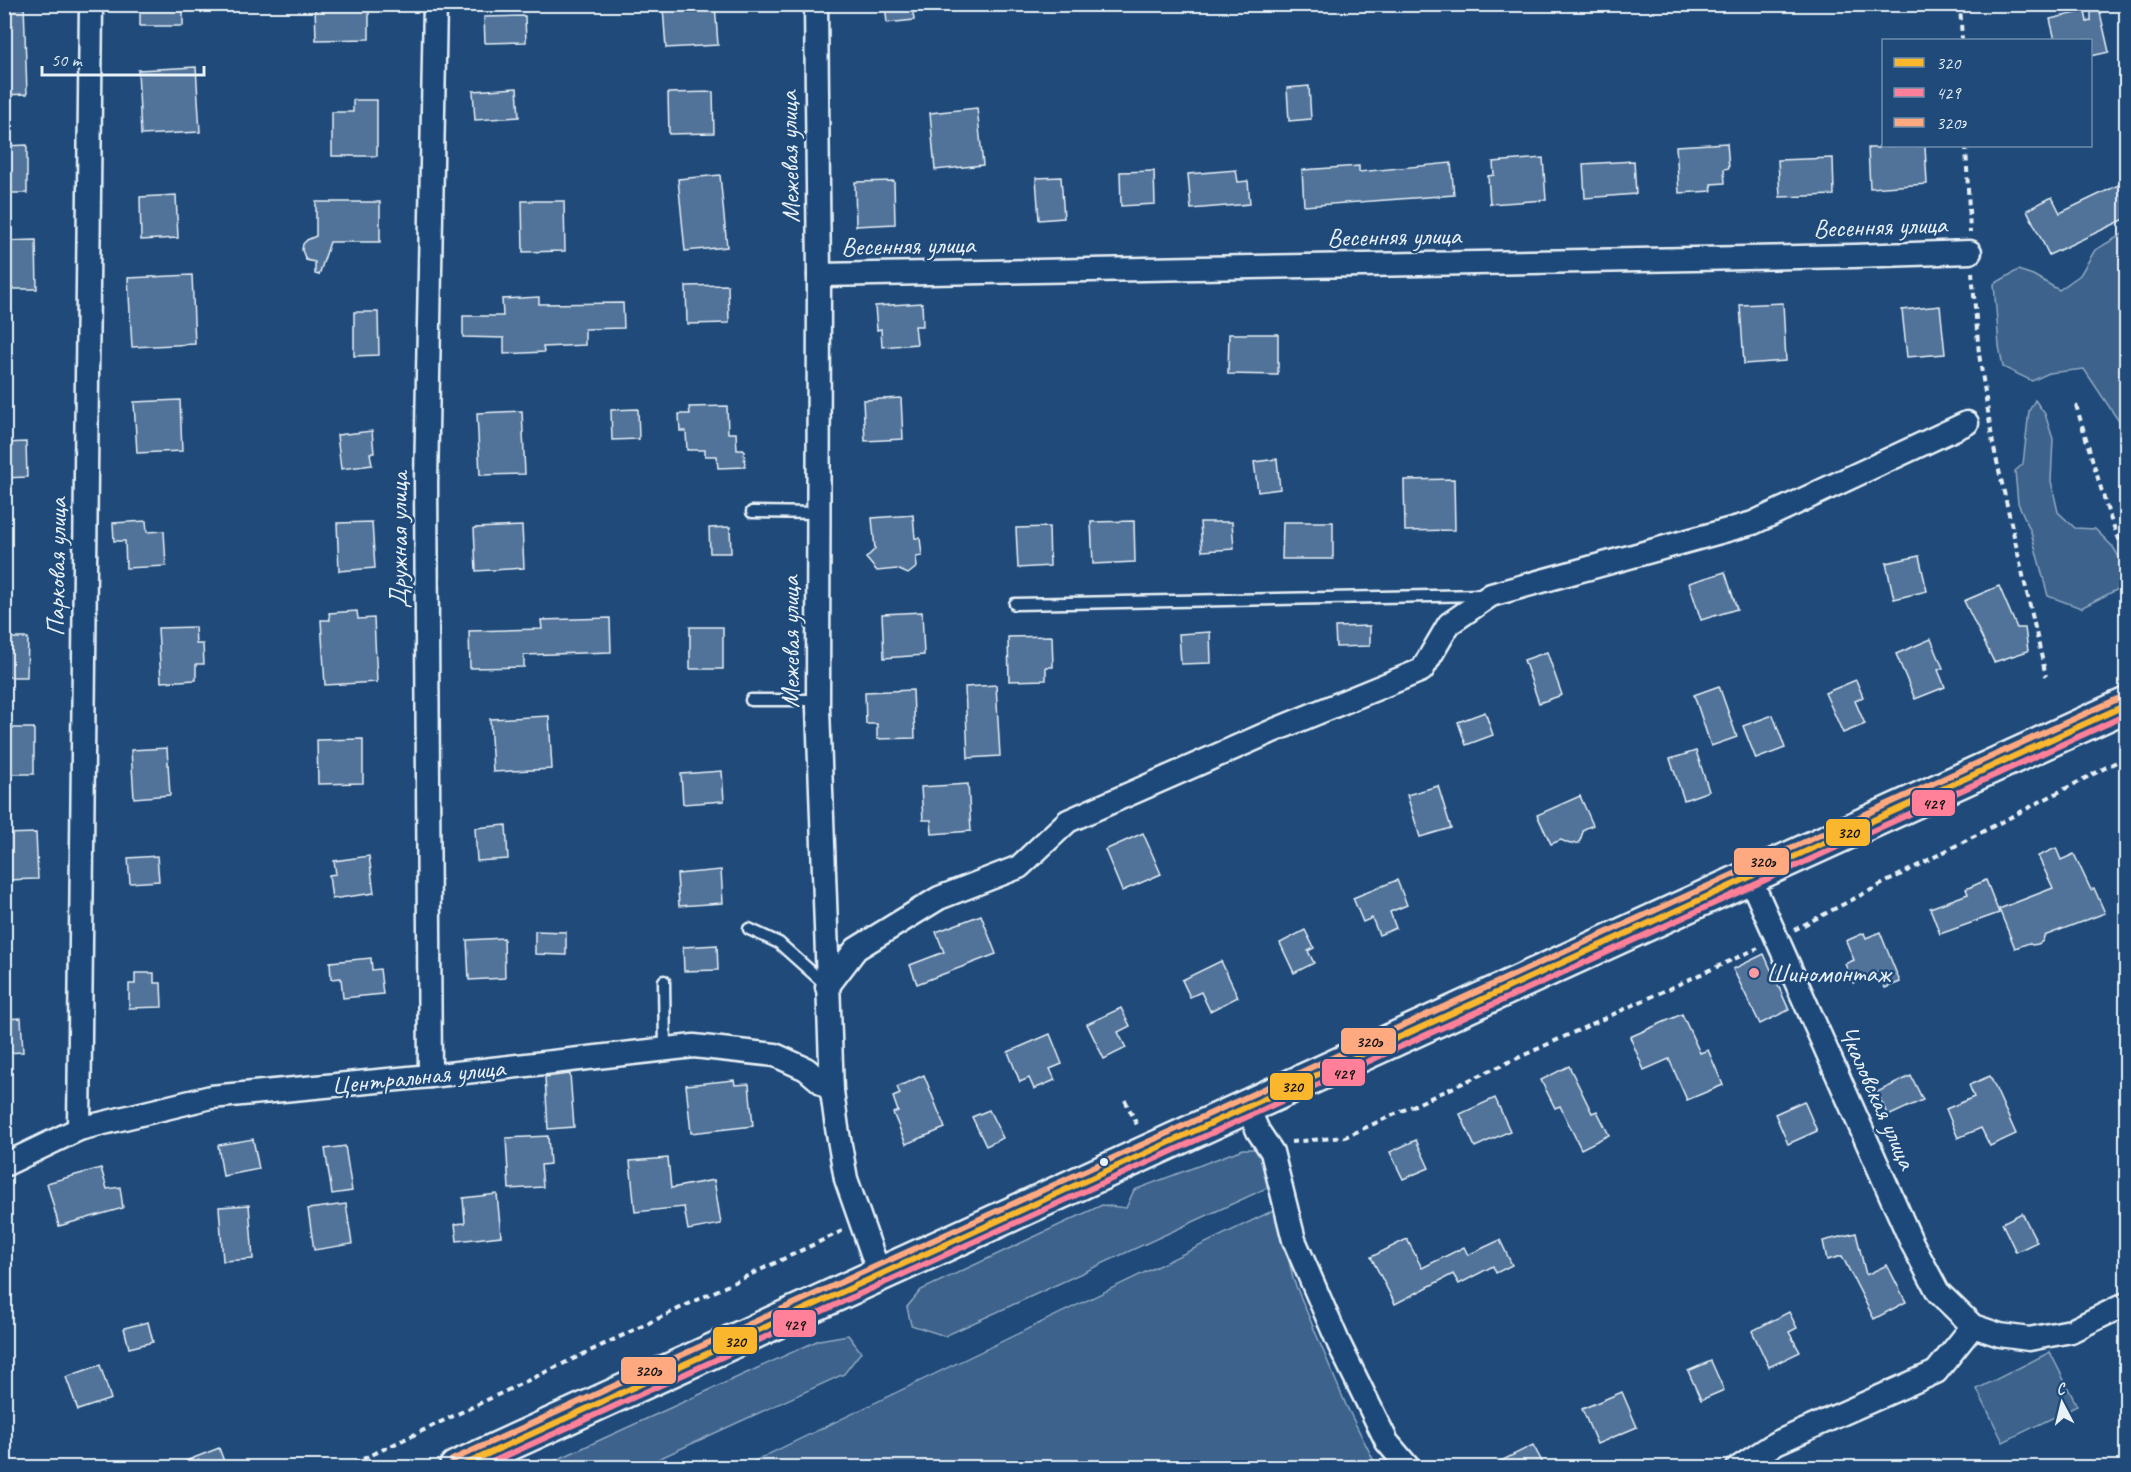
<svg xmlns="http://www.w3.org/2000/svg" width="2131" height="1472" viewBox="0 0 2131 1472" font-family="Caveat,sans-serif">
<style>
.green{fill:#3c628c;stroke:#92aac2;stroke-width:1.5}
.building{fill:#517399;stroke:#e8f1f8;stroke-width:1.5}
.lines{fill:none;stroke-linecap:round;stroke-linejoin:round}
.lane-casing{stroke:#e8f1f8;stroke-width:15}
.street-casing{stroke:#e8f1f8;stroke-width:27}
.primary-casing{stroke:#e8f1f8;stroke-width:38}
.path{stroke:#e8f1f8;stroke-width:4;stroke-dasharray:6 4.5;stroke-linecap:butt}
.lane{stroke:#1f4a7a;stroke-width:10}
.street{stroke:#1f4a7a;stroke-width:22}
.primary{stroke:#1f4a7a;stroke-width:33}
.bus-1-casing{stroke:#1f4a7a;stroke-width:10}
.bus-2-casing{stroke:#1f4a7a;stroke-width:10}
.bus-3-casing{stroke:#1f4a7a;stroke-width:10}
.bus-1{stroke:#fab62d;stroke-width:6}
.bus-2{stroke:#ff8098;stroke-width:6}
.bus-3{stroke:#ffa980;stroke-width:6}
.poi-dot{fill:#ff9aa2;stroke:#1f4a7a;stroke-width:2}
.bus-dot{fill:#e8f1f8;stroke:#1f4a7a;stroke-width:2}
.labels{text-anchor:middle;stroke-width:5;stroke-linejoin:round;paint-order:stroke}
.street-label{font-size:26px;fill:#e8f1f8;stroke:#1f4a7a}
.poi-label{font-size:26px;fill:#e8f1f8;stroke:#1f4a7a;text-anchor:start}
.line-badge{stroke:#1f4a7a;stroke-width:2}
.pale-badge-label{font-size:16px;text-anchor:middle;font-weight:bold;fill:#111}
</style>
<rect width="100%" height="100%" fill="#1f4a7a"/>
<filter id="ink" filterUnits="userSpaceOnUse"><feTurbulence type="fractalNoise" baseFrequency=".0167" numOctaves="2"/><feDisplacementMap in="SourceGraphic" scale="12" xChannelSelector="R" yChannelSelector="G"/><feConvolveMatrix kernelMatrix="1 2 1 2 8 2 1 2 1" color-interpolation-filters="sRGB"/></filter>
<g filter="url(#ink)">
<g class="green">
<path d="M2126,232V424L2122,426L2084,369L2049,373L2032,381L2003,367L1999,346L1994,284L2018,270L2033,275L2059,290L2080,275L2095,250Z"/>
<path d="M2035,400L2045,414L2053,439L2051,481L2058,512L2075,528L2095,529L2113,547L2126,568V585L2081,608L2048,596L2031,532L2018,503L2015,471L2023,464L2029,411Z"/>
<path d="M1243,1149H1263L1271,1186L945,1336L911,1325L907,1307L921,1290L1102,1205L1126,1208L1134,1190Z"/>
<path d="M1278,1208L1293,1279L1346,1405L1377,1467L740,1468Z"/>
<path d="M848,1335L861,1352L844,1374L641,1467H541L819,1340Z"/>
<path d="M2050,1352L2077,1406L2003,1442L1977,1389Z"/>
</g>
<g class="building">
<path d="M4,4H24L27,94L4,95Z"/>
<rect x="140" y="4" width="43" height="22"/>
<path d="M315,4H369V39L316,40Z"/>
<path d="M686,4H715L718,45L666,48L663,8L686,6Z"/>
<path d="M885,4H912L914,20L887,23Z"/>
<path d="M2091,4H2098L2109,52L2091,56V40H2055L2050,19L2085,11L2087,22L2091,21Z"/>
<path d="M525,16L526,42L485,43L484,17Z"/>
<path d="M196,67L200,132L141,135L138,70Z"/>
<path d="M1309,86L1311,119L1289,121L1287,88Z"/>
<path d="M517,88L519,117L475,120L473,91Z"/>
<path d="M713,92L714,133L669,134L668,93Z"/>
<path d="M353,100H377V156H332V112H353Z"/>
<path d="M977,108L983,165L935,170L930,113Z"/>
<path d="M1727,143L1729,168L1724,169L1725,183L1711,184L1712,191L1679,193L1676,146Z"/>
<path d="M27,145V193H4V146Z"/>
<path d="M1879,146H1925L1927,184L1870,188L1868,148H1879Z"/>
<path d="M1543,158L1546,200L1490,204L1488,176L1494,175L1493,162Z"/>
<path d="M1833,158L1834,195L1780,197L1778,160Z"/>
<path d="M1634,161L1636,194L1585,198L1583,164Z"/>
<path d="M1451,163L1454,195L1304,206L1302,170L1359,166V172Z"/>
<path d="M1236,170L1238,182L1248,181L1250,204L1191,209L1188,174Z"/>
<path d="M1154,171L1155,204L1121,206L1120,172Z"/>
<path d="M720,175L727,247L685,251L678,179Z"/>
<path d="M1061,177L1064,218L1039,220L1036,178Z"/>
<path d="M894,181L895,224L856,226L855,182Z"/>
<path d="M2127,181V218L2049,255L2027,210L2052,197L2060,213Z"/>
<path d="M176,195L178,238L141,240L140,197Z"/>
<path d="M522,201H564L565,251L523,252Z"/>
<path d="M316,202H380V242H330L319,275L315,274V262L306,260L302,250L303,244L307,240L316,236Z"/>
<path d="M36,240L37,289H4V241Z"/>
<path d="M192,275L195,344L132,347L128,278Z"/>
<path d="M728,285L729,323L687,324L686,286Z"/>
<path d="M539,297V304L623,303L624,328L585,329V345L543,347L544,352L504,354V338L463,337V316H503L502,299Z"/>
<path d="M922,303L923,326H915L917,344L882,347L881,329L877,330L875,306Z"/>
<path d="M1783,303L1786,361L1744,364L1740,305Z"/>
<path d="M1940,306L1945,354L1907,357L1902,310Z"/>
<path d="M354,312H378L379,355L354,356Z"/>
<path d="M1229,334H1278V375L1228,374Z"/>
<path d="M901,398L903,439L865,441L863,400Z"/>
<path d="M180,400L182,451L137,453L134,402Z"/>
<path d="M727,406L728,433H736L737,450H744L745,467L718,468L717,456H705V450H687L686,431H680L679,414H690L689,407Z"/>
<path d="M638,409L639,439L612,440L611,410Z"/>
<path d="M522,411L525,474L480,475L477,413Z"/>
<path d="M372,431L374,453H370L372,465L341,469L337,435Z"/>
<path d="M26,442L27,477L4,478V443Z"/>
<path d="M1277,459L1280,489L1258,492L1254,462Z"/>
<path d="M1454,479L1455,530L1405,531L1404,480Z"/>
<path d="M913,515L915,538H920L922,556L916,557L917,567L908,574L897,569L877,571L866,558L875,549L872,518Z"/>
<path d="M146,521L147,532L164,531L166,566L126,568L125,541H114L113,523Z"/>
<path d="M1134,521L1135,562L1093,564L1091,522Z"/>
<path d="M372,522L375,568L339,571L337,523Z"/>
<path d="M1200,522H1232L1234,549L1202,551Z"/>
<path d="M1283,522H1333V559H1282Z"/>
<path d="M522,526L524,568L476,571L474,528Z"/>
<path d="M730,527L731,553H710L709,528Z"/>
<path d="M1049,527L1050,566L1018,568L1016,528Z"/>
<path d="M1919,556L1927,591L1894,599L1886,563Z"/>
<path d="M1725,572L1737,609L1701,620L1689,583Z"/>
<path d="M1999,586L2017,628H2025L2028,651L1994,662L1964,601Z"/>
<path d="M357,611L358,619L374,618L377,682L325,685L321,620H330L329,613Z"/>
<path d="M922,612L924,655L884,658L882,614Z"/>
<path d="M610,618L611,652L524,655V667L470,668L469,631L542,629L541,620Z"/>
<path d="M1370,626V646L1336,647L1335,627Z"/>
<path d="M195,627L196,644H203L204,664H196V680L161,682L158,628Z"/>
<rect x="690" y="627" width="33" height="42"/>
<path d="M1210,632L1211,663L1181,664L1179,634Z"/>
<path d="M1052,636L1053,667H1046V680L1009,681L1008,637Z"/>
<path d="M4,638H28L27,677H4Z"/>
<path d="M1931,639L1943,668L1938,670L1945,687L1915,699L1896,654Z"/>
<path d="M1547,652L1562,695L1539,703L1524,660Z"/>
<path d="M1856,680L1863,697L1855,701L1865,724L1843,733L1825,693Z"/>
<path d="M996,685L1000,756L968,758L965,687Z"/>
<path d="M1719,686L1737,737L1711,746L1694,695Z"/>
<path d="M913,690L915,738L877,739V724H866L865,692Z"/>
<path d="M1485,712L1493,735L1466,745L1458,722Z"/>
<path d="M1773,715L1785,748L1756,759L1743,726Z"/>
<path d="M549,716L552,769L493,772L490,719Z"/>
<rect x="4" y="728" width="30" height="46"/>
<path d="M363,739V783L318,784L317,740Z"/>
<path d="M167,748L170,795L134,798L131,750Z"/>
<path d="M1696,751L1709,791L1684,800L1670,759Z"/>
<path d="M722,771L724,801L683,804L681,774Z"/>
<path d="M968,784L971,831L932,834L931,820H923L921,787Z"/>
<path d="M1438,786L1451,828L1420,837L1407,795Z"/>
<path d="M1580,796L1593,825L1584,829L1579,843L1570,844L1561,840L1551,844L1537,815Z"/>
<path d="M506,825L508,859L477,861L475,828Z"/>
<path d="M36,833L38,879L4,880V834Z"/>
<path d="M1143,833L1161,874L1122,891L1105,850Z"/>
<path d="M2056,848L2061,860L2074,854L2091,890L2094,888L2105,913L2044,936L2043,941L2038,944L2032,945L2029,943L2015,948L1999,909L2053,888L2038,856Z"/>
<path d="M157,856L159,881L130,883L128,858Z"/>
<path d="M369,856L374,893L332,899L329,875L336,874L334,861Z"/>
<path d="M721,870L723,903L679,906L677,874Z"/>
<path d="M1397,880L1407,905L1390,912L1396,928L1379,935L1372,918L1363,922L1353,898Z"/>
<path d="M1986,880L1999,913L1940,934L1930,908L1968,894L1966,889Z"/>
<path d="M981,915L996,954L917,984L910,965L944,952L936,932Z"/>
<path d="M1305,930L1314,948L1308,951L1314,963L1294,973L1280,943Z"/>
<path d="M535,931L566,932V955L535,954Z"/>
<path d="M1880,932L1900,982L1885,988L1879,972L1853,983L1845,964L1854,960L1846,941L1864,933L1866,938Z"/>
<path d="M504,938L505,978L469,980L467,940Z"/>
<path d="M717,945L718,970L684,971L683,947Z"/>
<path d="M1764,954L1789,1010L1760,1024L1733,969Z"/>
<path d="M371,958L372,970L380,969L383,994L343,998L341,978L331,979L330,962Z"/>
<path d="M1221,961L1238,997L1210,1011L1201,992L1190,997L1182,980Z"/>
<path d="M135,973H154V983H161L162,1007L129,1008V984H135Z"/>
<path d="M1121,1008L1130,1026L1118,1032L1126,1048L1104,1059L1087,1024Z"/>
<path d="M1682,1014L1700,1053L1708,1050L1723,1085L1687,1100L1669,1059L1644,1070L1630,1037Z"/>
<path d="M21,1018L23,1052L4,1053V1019Z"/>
<path d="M1050,1034L1062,1064L1050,1069L1055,1080L1034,1089L1029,1078L1020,1082L1008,1052Z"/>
<path d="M1569,1066L1592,1113L1597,1111L1609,1135L1581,1149L1560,1106L1555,1108L1541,1080Z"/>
<path d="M570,1074L574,1127L548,1129L545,1077Z"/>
<path d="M924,1075L945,1128L906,1144L893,1113L898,1111L893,1097L900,1094L897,1087Z"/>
<path d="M1911,1076L1923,1100L1888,1116L1877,1092Z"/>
<path d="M1990,1076L2016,1134L1990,1146L1981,1128L1958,1138L1946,1109L1974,1097L1969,1085Z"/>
<path d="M734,1080L735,1085L749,1084L753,1126L691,1133L686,1085Z"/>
<path d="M1495,1098L1510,1131L1475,1147L1460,1114Z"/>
<path d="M1804,1101L1817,1131L1788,1144L1775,1114Z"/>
<path d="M989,1110L1003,1138L986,1146L972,1117Z"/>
<path d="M548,1136L550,1164L541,1165L543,1187L509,1189L506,1138Z"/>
<path d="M253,1139L259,1169L223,1176L218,1145Z"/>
<path d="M1416,1140L1429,1168L1403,1179L1390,1152Z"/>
<path d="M345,1146L352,1191L332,1194L325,1149Z"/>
<path d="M668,1158L671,1188L714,1180L721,1224L688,1230L684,1207L635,1212L630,1161Z"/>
<path d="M101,1168L107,1189L120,1187L123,1208L59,1226L47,1183Z"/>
<path d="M497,1194L501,1236L457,1241L455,1224L465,1223L463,1198Z"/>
<path d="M346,1204L352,1244L314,1250L308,1209Z"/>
<path d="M249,1205L253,1259L223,1261L219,1207Z"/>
<path d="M2022,1213L2037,1242L2016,1252L2002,1223Z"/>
<path d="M1856,1233L1866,1275L1887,1265L1906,1302L1874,1319L1842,1256L1827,1260L1823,1241Z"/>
<path d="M1407,1239L1422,1268L1464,1247L1468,1255L1500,1240L1512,1265L1496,1273L1493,1266L1459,1284L1453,1274L1395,1304L1371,1257Z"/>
<path d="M1789,1312L1797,1328L1789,1332L1800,1352L1769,1367L1752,1331Z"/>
<path d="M148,1322L153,1342L129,1348L124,1328Z"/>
<path d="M1711,1361L1724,1390L1701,1400L1688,1371Z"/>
<path d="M100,1365L111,1399L78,1410L66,1377Z"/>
<path d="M1622,1392L1637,1427L1597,1444L1582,1409Z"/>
<path d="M1533,1445L1545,1467H1489Z"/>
<path d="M219,1448L226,1467H173V1466Z"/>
</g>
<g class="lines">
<defs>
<g id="lane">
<path d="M752,512L818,513"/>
<path d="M1015,604L1483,595"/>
<path d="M751,700H818"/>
<path d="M749,929L779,943L826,985"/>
<path d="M664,981L665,1050"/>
</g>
<g id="street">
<path d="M816,4L819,275L818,708L832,1091L837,1128L846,1179L879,1273"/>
<path d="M819,275L1854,256L1970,252"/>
<path d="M1750,878L1912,1243L1938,1292L1973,1326L2000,1335L2029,1339L2071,1331L2126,1304"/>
<path d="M827,987L856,949L939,898L1019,867L1068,821L1275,730L1422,670L1449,624L1491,595L1753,523L1967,423"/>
<path d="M430,1076L426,483L435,4"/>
<path d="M1247,1106L1258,1131L1272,1152L1294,1240L1339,1344L1387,1442L1409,1468"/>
<path d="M79,1129L91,4"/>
<path d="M4,1165L79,1129L211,1097L430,1076L694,1046L775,1055L806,1069L832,1091"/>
<path d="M1738,1468L1776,1443L1936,1372L1973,1326"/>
</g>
<path id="primary" d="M456,1468L2126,705"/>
</defs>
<use href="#lane" class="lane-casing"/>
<use href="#street" class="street-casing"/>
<use href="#primary" class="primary-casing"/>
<g class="path">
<path d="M1960,4L1962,40"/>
<path d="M1966,146L1970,232"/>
<path d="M1972,272L1979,354L1993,444L2046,676"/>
<path d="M2076,405L2109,515L2126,556"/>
<path d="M1794,930L2126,757"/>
<path d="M1125,1100L1137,1125L1134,1126"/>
<path d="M1291,1142L1345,1137L1758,948"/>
<path d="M344,1468L842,1231"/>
</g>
<use href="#lane" class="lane"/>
<use href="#street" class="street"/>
<use href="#primary" class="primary"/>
<defs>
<path id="bus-1" d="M457,1468L2126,705"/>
<path id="bus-2" d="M479,1468L2126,715"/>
<path id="bus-3" d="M452,1460L2122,697"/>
</defs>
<use href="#bus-1" class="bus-1-casing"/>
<use href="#bus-2" class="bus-2-casing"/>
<use href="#bus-3" class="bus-3-casing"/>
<use href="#bus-1" class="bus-1"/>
<use href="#bus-2" class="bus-2"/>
<use href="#bus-3" class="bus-3"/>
</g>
</g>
<circle class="poi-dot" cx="1754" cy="973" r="6"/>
<circle class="bus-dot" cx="1104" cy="1162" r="5"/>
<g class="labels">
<g class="street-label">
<text transform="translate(789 157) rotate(-91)" y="9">Межевая улица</text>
<text transform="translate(1880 226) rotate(-2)" y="9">Весенняя улица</text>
<text transform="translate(1394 236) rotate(-1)" y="9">Весенняя улица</text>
<text transform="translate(908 245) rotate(-1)" y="9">Весенняя улица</text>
<text transform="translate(398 540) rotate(-90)" y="9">Дружная улица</text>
<text transform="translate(56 567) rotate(-89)" y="9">Парковая улица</text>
<text transform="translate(790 642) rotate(-90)" y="9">Межевая улица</text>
<text transform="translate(418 1076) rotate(-6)" y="9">Центральная улица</text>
<text transform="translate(1878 1097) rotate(66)" y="9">Чкаловская улица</text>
</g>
<g class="poi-label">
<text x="1766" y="982">Шиномонтаж</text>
</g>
</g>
<g class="line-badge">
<rect x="1911" y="789" width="45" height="28" rx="6" fill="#ff8098"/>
<rect x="1825" y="818" width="46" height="29" rx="6" fill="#fab62d"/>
<rect x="1733" y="847" width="57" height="29" rx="6" fill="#ffa980"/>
<rect x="1340" y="1027" width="57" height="28" rx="6" fill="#ffa980"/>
<rect x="1321" y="1058" width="45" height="29" rx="6" fill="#ff8098"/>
<rect x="1269" y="1072" width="45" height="29" rx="6" fill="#fab62d"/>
<rect x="772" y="1309" width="45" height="29" rx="6" fill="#ff8098"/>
<rect x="712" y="1326" width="46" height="29" rx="6" fill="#fab62d"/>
<rect x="620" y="1356" width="57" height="29" rx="6" fill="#ffa980"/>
</g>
<g class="pale-badge-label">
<text x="1933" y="809">429</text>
<text x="1848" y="838">320</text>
<text x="1762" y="867">320э</text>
<text x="1369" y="1047">320э</text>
<text x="1343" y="1079">429</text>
<text x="1292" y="1092">320</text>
<text x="794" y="1330">429</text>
<text x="735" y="1347">320</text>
<text x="648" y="1376">320э</text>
</g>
<rect width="2131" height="1472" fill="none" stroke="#1f4a7a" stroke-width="24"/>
<rect x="12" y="12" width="2107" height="1448" fill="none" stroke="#e8f1f8" stroke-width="2" filter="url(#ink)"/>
<rect x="1882" y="39" width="210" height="108" fill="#1f4a7a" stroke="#6f8dac" stroke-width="1.5"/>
<rect x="1894" y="58" width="30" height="9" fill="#fab62d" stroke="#6f8dac" stroke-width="1.5"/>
<text x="1936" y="69" font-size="18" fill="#e8f1f8">320</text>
<rect x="1894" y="88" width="30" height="9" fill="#ff8098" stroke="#6f8dac" stroke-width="1.5"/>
<text x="1936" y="99" font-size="18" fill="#e8f1f8">429</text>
<rect x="1894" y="118" width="30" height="9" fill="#ffa980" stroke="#6f8dac" stroke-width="1.5"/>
<text x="1936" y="129" font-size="18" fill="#e8f1f8">320э</text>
<g transform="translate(2062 1403) rotate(353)" stroke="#1f4a7a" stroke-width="4.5" paint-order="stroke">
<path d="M0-4.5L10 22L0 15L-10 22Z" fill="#e8f1f8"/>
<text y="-9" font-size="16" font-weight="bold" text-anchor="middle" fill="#e8f1f8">С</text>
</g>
<path d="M42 66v9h162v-9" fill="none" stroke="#e8f1f8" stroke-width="3"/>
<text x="51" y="66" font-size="18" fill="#e8f1f8" stroke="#1f4a7a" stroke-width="4.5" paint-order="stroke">50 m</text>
</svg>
